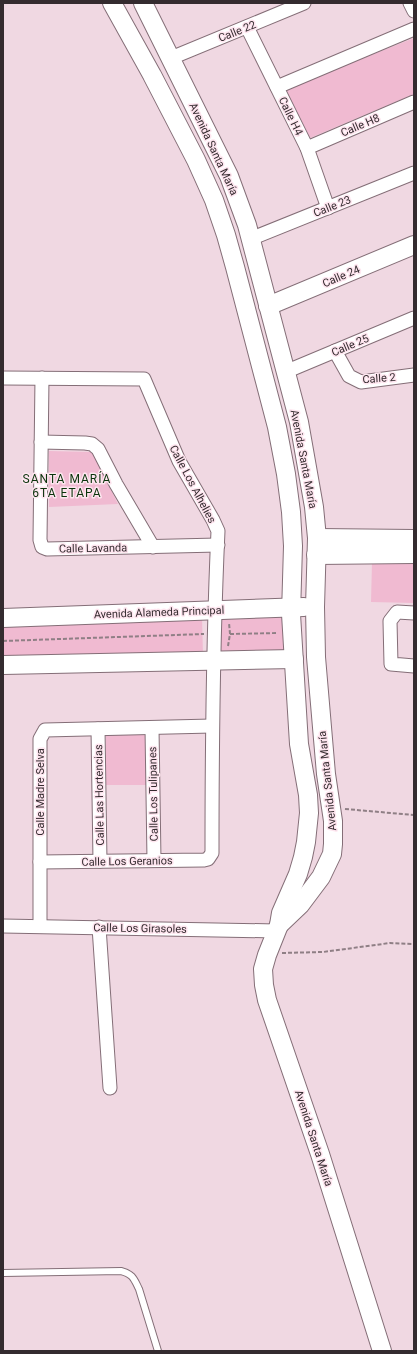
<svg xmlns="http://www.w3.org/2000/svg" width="417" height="1354" viewBox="0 0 417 1354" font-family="Roboto,sans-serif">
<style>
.green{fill:#f0bad1}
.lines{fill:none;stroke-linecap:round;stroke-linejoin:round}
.lane-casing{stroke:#846e77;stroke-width:8}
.street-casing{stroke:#846e77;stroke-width:15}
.secondary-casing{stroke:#846e77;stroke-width:20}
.path{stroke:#8f7f85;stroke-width:2;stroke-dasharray:4 2;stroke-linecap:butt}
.lane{stroke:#fff;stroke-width:6}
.street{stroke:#fff;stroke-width:13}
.secondary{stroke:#fff;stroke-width:18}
.labels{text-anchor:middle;stroke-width:3;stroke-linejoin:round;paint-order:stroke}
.street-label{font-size:11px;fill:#342b2f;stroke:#fee5ef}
.neighbourhood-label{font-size:12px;letter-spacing:1px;fill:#0b340c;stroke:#fee5ef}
</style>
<rect width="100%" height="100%" fill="#f0d8e2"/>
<g class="green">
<path d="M414,38V94L310,138L286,89Z"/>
<path d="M49,451L92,452L118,504L49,507Z"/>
<path d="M372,562L414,563V603L371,602Z"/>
<path d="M287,613L288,654L221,655L220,614Z"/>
<path d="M202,616L203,656L3,661V621Z"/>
<rect x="106" y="734" width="40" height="51"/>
</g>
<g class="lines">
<defs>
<path id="lane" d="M3,1273L121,1271C133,1274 134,1279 139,1289L158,1351"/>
<g id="street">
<path d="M410,3L414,11"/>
<path d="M247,27L307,148L328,208"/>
<path d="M171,58L304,3"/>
<path d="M277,87L414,29"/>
<path d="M307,148L414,102"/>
<path d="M250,239L414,173"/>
<path d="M335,351L349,376L361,382L414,375"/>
<path d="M285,372L414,318"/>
<path d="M3,378L144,379L179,461L213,520L218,531C213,638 212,746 212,853L208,859L204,860L40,862"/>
<path d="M42,378L40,540L42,547L47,549L218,545"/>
<path d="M41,442L85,443L92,444L98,449L116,484L153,547"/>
<path d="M414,613L397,612L390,621L391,664L414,666"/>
<path d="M152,728L154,860"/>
<path d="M98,729L100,861"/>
<path d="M3,926L276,931"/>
<path d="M40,926V739L45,730L212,726"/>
<path d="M99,927L110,1088"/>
</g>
<g id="secondary">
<path d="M112,3L152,75L196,160L214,200L226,235L235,267L277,427L286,474L291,512L293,546L291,614L299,744L308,795L309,813L306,842L303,857L298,874L281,913L279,925L267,955L263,969L264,985L267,1000L320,1154L382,1351"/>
<path d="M143,3L229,176L247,225L299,422L314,507L317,538L315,607L316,657L326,774L333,821V844L332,854L321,877L300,905L279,925"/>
<path d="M268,306L414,245"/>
<path d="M317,538L414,539"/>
<path d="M316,555L414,554"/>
<path d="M3,618L304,607"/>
<path d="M3,665L294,659"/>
</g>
</defs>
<use href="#lane" class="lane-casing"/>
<use href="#street" class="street-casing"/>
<use href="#secondary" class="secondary-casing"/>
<g class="path">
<path d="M230,634L278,633"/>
<path d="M3,641L204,634"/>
<path d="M228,646L230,634L229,623"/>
<path d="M345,809L414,815"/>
<path d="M282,953L323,952L390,943L414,944"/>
</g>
<use href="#lane" class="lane"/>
<use href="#street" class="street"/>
<use href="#secondary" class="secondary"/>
</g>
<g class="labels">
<g class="street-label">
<text transform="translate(237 31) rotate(-22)" y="4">Calle 22</text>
<text transform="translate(291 116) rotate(64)" y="4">Calle H4</text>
<text transform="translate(360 125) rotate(-23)" y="4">Calle H8</text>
<text transform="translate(214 149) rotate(65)" y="4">Avenida Santa María</text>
<text transform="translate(332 206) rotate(-22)" y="4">Calle 23</text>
<text transform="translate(341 276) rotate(-23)" y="4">Calle 24</text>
<text transform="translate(350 345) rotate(-23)" y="4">Calle 25</text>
<text transform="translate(379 378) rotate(-4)" y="4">Calle 2</text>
<text transform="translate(304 459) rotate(79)" y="4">Avenida Santa María</text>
<text transform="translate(193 484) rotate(62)" y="4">Calle Los Alhelies</text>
<text transform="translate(93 548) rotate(-1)" y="4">Calle Lavanda</text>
<text transform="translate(159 612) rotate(-2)" y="4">Avenida Alameda Principal</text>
<text transform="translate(327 781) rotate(-96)" y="4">Avenida Santa María</text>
<text transform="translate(40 792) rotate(-90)" y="4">Calle Madre Selva</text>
<text transform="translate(153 794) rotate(-91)" y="4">Calle Los Tulipanes</text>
<text transform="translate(99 795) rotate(-91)" y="4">Calle Las Hortencias</text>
<text transform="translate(127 861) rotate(-1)" y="4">Calle Los Geranios</text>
<text transform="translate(140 928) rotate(1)" y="4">Calle Los Girasoles</text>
<text transform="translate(314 1138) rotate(72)" y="4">Avenida Santa María</text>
</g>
<g class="neighbourhood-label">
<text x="67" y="483">SANTA MARÍA<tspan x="67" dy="14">6TA ETAPA</tspan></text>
</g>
</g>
<rect width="417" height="1354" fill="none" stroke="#342b2f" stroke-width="8"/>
</svg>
